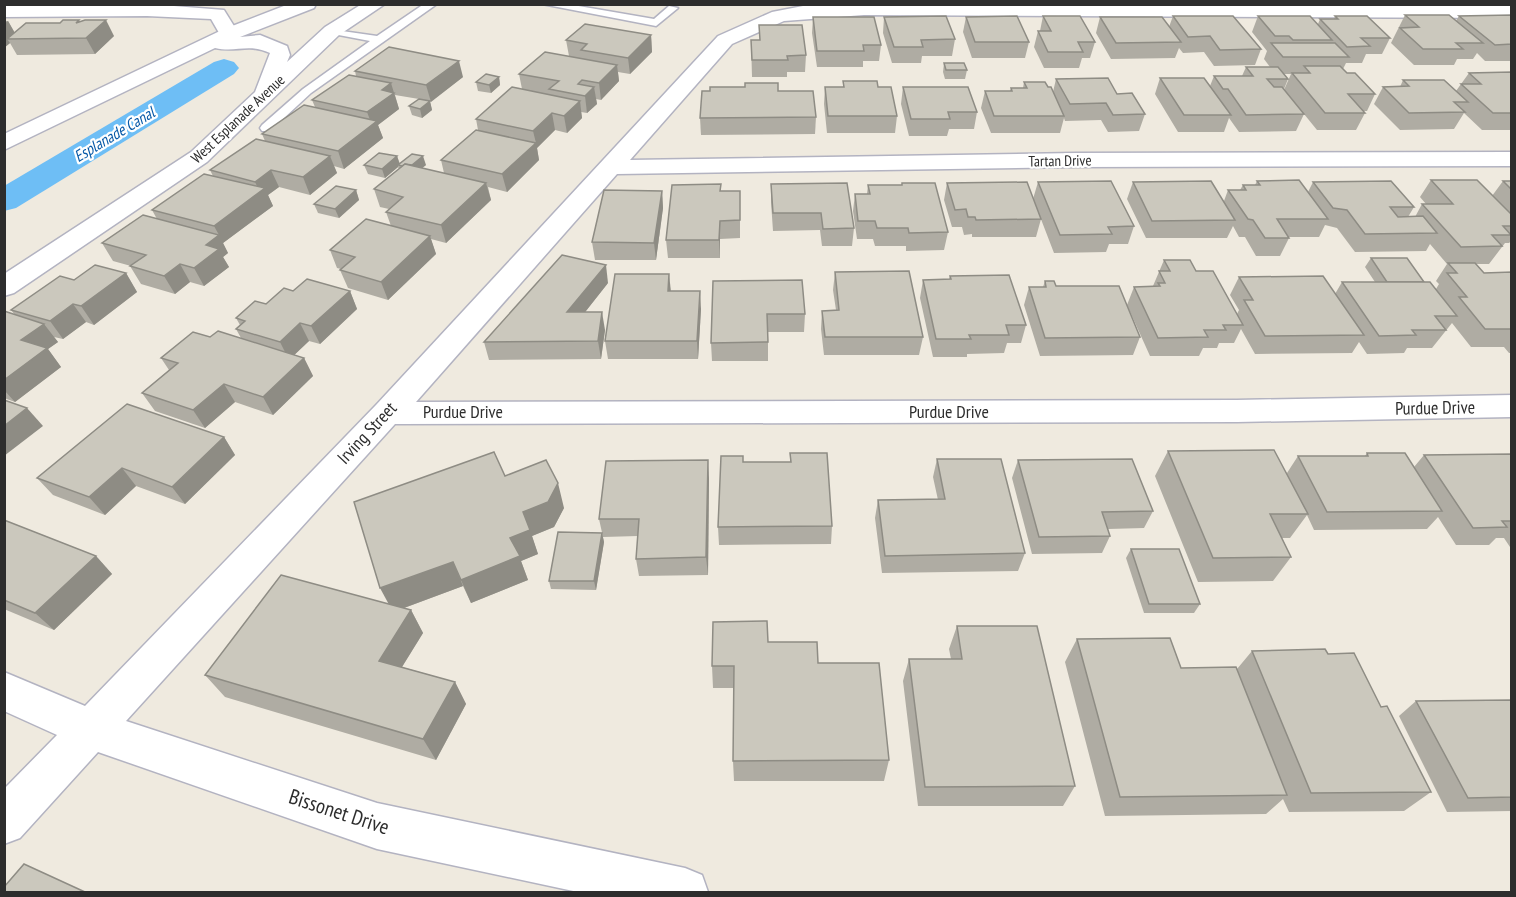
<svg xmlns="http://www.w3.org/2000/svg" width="1516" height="897" viewBox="0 0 1516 897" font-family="'PT Sans Narrow',sans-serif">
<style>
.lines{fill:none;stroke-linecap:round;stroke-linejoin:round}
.canal{fill:#6ebef5;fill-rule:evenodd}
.lane-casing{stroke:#b3b3c1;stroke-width:3}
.street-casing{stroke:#b3b3c1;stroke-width:3}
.secondary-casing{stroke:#b3b3c1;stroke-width:3}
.lane{fill:#fff;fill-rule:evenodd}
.street{fill:#fff;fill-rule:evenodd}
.secondary{fill:#fff;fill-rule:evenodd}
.wall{fill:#afaca3;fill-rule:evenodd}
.shaded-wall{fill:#8e8c84}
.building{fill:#cbc8bd;stroke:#8e8c84;stroke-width:1.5}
.labels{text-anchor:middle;stroke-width:4.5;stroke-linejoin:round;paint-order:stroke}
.far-street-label{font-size:15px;fill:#2d2d2d;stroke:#fff}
.far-water-label{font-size:16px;font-style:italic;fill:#0759a7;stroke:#fff}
.street-label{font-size:18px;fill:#2d2d2d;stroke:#fff}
.near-street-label{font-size:21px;fill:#2d2d2d;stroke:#fff}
</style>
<rect width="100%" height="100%" fill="#efeadf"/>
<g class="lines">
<path class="canal" d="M224,59L234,62L239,68L234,74L16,208L4,211V186L214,62Z"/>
<defs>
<g id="lane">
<path d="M424,4H437L311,93L270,131H262L260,128L262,125L303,89L370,41L328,33V29L377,36Z"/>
<path d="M542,4H567L654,19L669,6L678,8L656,26Z"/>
</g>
<g id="street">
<path d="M149,4L224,10L239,34L236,38H222L211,19L147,16L4,17V5Z"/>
<path d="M841,4L1512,6V18L864,15L784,21L732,44L630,160L1076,153L1512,152V166L1076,167L617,174L416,402L1237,400L1512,395V417L1237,422L395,424L126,721L377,803L685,868L702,875L708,892H578L377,849L98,752L20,838L4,844V789L57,735L4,711V672L85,706L376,405L718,36L772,12L803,6Z"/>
</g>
<path id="secondary" d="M289,4H316L314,8L240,37L260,35L287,46L290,55L287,62L325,27L362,4H385L339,35L207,162L14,293L4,296V274L191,152L255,92L270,53C248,43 236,53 215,48L4,150V134L222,30Z"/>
</defs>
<use href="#lane" class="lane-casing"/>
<use href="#street" class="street-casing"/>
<use href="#secondary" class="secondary-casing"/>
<use href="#lane" class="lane"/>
<use href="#street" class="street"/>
<use href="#secondary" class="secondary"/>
</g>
<g class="wall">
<path d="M1405,15L1456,21L1459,16L1512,15V61H1485L1477,53L1473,59H1457L1454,65H1414L1391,43Z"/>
<path d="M1043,16L1095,42L1090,58H1082L1079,68H1044L1034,47L1038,31H1040Z"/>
<path d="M1173,16L1261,49L1255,65L1214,66L1204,52L1183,53L1179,48L1175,58L1111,59L1096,33L1100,17L1169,27Z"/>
<path d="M1258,16L1318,24L1320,19H1334L1335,16L1390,38L1382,54H1366L1362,63H1346L1343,69L1347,73L1375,94L1367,111H1363L1365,113L1356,130H1317L1304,114L1296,131L1239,132L1229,118L1224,132H1178L1155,94L1160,78L1210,86L1214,76H1242L1246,67H1270L1264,59L1267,51L1252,32ZM1284,74H1291L1284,90V89L1288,79Z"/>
<path d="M813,17L881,45L879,61H863V67H817L812,33Z"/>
<path d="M884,17L955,39L952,56H922L921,63H892L883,33Z"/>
<path d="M966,17L1029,42L1025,58H972L963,32Z"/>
<path d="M79,20L80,22L114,36L95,54L17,55L10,43L4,48V21H8L15,33Z"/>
<path d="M651,35L652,52L630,74L618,72L619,81L601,100L596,99L597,104L587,113L581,112L582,118L567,133L555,130L537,148L539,160L507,192L488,187L491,200L446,243L431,239L436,254L388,300L348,288L340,270L341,269L337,268L330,250L391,226L386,212L389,209L380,207L374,189L399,169L398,167L385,178L368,174L364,165L397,156L400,164L426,165L422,168L444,173L441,160L478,130L476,119L522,89L519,74L569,56L566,40Z"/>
<path d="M751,40L806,55L805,72H787V77H752Z"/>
<path d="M944,63L967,70L965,79H945L943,72Z"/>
<path d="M355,71L463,77L430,102L432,110L422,118L412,115L409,106L419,99L395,95L399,109L378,125L383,138L344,169L334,166L337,173L310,195L279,187L268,195L273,206L223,243L228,253L223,257L229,267L204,286L190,282L175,294L141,284L130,266H131L113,261L102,243L157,219L152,210L213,176L210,170L265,141L262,134L315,107L312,100L356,76Z"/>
<path d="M1512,72V130H1482L1464,113L1454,129L1400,130L1374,104L1383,87H1400L1403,80L1456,91L1469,73Z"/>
<path d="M499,77L500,85L491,93L478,91L476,82Z"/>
<path d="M1056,79L1117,94L1145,114L1139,131L1108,132L1101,120L1065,121L1064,118L1060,133H991L981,108L985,91H1010L1011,88H1023L1024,82L1048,87L1053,92Z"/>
<path d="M843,81L897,116L895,133H827L824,104L825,87H843Z"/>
<path d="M903,87L977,112L974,129H949L947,136H909L901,104Z"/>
<path d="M778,91L816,117L815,134L701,135L700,118Z"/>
<path d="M1431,180L1492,196L1503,181H1512V240L1509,243H1505L1489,264H1476L1484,273L1512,272V353H1509L1504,347H1471L1452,323L1432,348H1407L1404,353L1367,354L1359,342L1352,353L1255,354L1241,329L1234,343H1219L1217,348H1203L1199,356H1150L1127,305L1134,287L1153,286L1164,260L1196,271L1237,314L1239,310L1230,295L1239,277L1335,294L1342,282H1375L1365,267L1371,258L1424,282L1436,289L1439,284L1436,281L1447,264L1430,244L1426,251L1355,252L1337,228L1325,225L1319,237H1289V238L1280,256H1256L1245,237H1239L1233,226L1227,238H1146L1127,199L1133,182L1224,201L1228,190H1240L1243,185H1255L1257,181L1308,192L1313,182L1414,207L1408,217H1415L1422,204H1426L1420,197Z"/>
<path d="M1038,182L1134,226L1128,244H1109L1106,252L1054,253L1034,201L1041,219L1036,237H972V234L964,235L962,227H952L944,200L947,183L1033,199Z"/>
<path d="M902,183L948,232L944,250L906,251V246H875L873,239H857L853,211L855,194H867L868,185H902Z"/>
<path d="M771,184L854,228L852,246H822L820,230L773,231L771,202Z"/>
<path d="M356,190L359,200L339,218L318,213L314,204Z"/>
<path d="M662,191L663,208L656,260H595L592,242Z"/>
<path d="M721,191H740V238L720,239V258H668L666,240Z"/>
<path d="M835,272L923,337L919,355H824L821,329L822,311L836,310L833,290Z"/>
<path d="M126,273L137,292L94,325L86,322L63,339L54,337L58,342L48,349L61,367L15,402L4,398V311L15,315L11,310L74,280Z"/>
<path d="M950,276L1026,325L1021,343H1007L1004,353L967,354V357H933L920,298L923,280L949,279Z"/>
<path d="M713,281L805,314L804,332H768V361H712L711,343Z"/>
<path d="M1045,281L1140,337L1133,355L1040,356L1024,305L1029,287H1043Z"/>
<path d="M608,283L585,312L605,330L601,359L489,360L484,342Z"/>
<path d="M293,291H350L357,309L320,344L309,341L294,355L304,358L313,376L273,415L235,402L205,428L155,411L142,393L169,370L161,358L241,338L236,329L240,325L236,318Z"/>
<path d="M671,291L701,309L698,359H608L605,341Z"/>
<path d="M224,437L235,455L185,504L136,486L105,515L53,495L37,478Z"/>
<path d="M1168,451L1287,473L1298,456H1365L1367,453L1414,467L1424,455L1512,454V550L1504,538H1496L1489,545H1456L1438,517L1427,529L1314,530L1307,515L1290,538H1282L1291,557L1273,581L1198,582L1155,476Z"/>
<path d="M790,453L832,526L831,544L719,545L718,527L743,462H790Z"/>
<path d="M937,459L1025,553L1018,571L882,573L875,518L878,500H938L933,477Z"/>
<path d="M1018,460L1153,511L1144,528L1108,529L1110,536L1102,553L1032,554L1012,478Z"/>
<path d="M505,476L564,508L554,527L532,536L538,554L521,561L528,580L471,603L463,586L404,608L411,610L423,633L402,667L455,682L466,704L436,760L225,697L205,675L389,604Z"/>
<path d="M709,478L708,575L639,576L636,559L638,536L603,537L599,519Z"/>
<path d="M4,520L96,556L112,574L54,630L4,609Z"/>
<path d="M602,533L604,542L596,590L551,589L549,581Z"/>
<path d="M1131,549L1200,604L1194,613H1144L1126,558Z"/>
<path d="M957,626L1075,786L1063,806H918L903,681L909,659H951L949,649Z"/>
<path d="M1077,639L1181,668L1237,669L1252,651L1328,654L1381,707L1431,792L1404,811L1289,812L1283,799L1266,814L1105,816L1065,662Z"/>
<path d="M768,642L818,663L889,760L884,781H734L733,761L734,688H713L712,666Z"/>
<path d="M1512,700V811L1447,812L1399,716L1416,701Z"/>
</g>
<g class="shaded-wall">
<path d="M106,20L114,36L95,54L86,38Z"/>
<path d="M8,21L17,37L7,39L10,43L4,48V24Z"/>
<path d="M651,35L652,52L630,74L628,58Z"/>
<path d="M459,61L463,77L431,102L426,85Z"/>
<path d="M617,65L619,81L601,100L599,83Z"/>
<path d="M499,77L500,85L491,93L489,85Z"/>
<path d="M391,83L399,109L378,125L383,138L344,169L338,151L372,125L367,112L382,90Z"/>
<path d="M594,87L597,104L587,113L585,96Z"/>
<path d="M430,101L432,110L422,118L420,109Z"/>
<path d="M580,101L582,118L567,133L564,116Z"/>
<path d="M552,113L555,130L537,148L539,160L507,192L502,174L536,143L533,131Z"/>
<path d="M330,156L337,173L310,195L303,177Z"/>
<path d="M397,156L400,165H398V167L385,178L382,169Z"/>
<path d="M423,156L426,165L412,176L409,167Z"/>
<path d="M271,170L279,187L268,195L273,206L223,243L228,253L223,257L229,267L204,286L194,268L206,245L219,235L214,226L260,192L255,182Z"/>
<path d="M486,183L491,200L446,243L441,225Z"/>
<path d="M356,190L359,200L339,218L335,209Z"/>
<path d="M662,191L663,208L656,260L654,243Z"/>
<path d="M720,221V258L719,240Z"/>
<path d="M430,236L436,254L388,300L381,282Z"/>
<path d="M180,264L190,282L175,294L164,276Z"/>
<path d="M606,265L608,283L571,330L567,312Z"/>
<path d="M126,273L137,292L94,325L81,306Z"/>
<path d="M669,274L671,292L668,291Z"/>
<path d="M350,291L357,309L320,344L311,326Z"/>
<path d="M700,291L701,309L698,359L697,341Z"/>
<path d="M73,304L86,322L63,339L50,321Z"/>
<path d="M602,312L605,330L601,359L598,341Z"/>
<path d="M300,323L309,341L289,360L280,342Z"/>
<path d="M44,324L58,342L48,349L61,367L15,402L4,390V380L21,340Z"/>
<path d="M304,358L313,376L273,415L263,397Z"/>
<path d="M224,384L235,402L205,428L193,410Z"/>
<path d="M27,408L43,426L4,456V426Z"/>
<path d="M224,437L235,455L185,504L172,487Z"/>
<path d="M708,460L709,478L708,575L706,557Z"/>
<path d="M122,468L136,486L105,515L89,497Z"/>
<path d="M558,483L564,508L554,527L532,536L538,554L521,561L528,580L471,603L461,580L510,538L523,512Z"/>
<path d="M602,533L604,542L596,590L594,581Z"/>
<path d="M96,556L112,574L54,630L35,613Z"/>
<path d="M453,562L463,586L393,612L380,588Z"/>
<path d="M411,610L423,633L392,683L379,661Z"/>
<path d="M455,682L466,704L436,760L423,739Z"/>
</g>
<g class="building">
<path d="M1405,15H1449L1483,43H1456L1463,49H1423L1400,28L1419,27Z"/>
<path d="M1512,15V44L1495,45L1459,16Z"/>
<path d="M946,16L955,39L921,40L923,47H894L884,17Z"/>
<path d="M1017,16L1029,42H975L966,17Z"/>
<path d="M1043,16H1080L1095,42H1078L1083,52H1048L1038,31H1051Z"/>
<path d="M1173,16H1233L1261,49L1220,50L1210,36L1188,37Z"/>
<path d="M1258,16H1310L1332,40H1293L1289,36H1275Z"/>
<path d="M1335,16H1367L1390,38H1361L1370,46L1347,47L1320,19H1338Z"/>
<path d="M813,17H874L881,45H863L864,51H817Z"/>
<path d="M1100,17H1162L1181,42L1116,43Z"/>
<path d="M63,20H79L76,23L85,20H106L86,38L7,39L26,23H60Z"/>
<path d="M585,24L651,35L628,58L581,50L587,44L566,40Z"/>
<path d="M759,25H802L806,55L787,56L788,60H752L751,40H760Z"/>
<path d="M1271,43H1335L1349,57H1283Z"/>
<path d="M389,47L459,61L426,85L355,71Z"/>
<path d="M545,52L617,65L599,83L582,80L578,84L594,87L585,96L549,89L559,81L519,74Z"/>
<path d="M944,63H964L967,70H946Z"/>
<path d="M1304,66H1340L1347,73H1355L1375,94H1348L1365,113H1325L1292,73H1310Z"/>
<path d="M1246,67H1278L1288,79H1267L1274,87H1282L1304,114L1246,115L1228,89H1223L1214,76H1253Z"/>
<path d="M1512,72V113H1493L1461,84H1481L1469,73Z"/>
<path d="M486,74L499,77L489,85L476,82Z"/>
<path d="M349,75L391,83L382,90L394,93L367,112L312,100Z"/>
<path d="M1108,78L1117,94L1132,93L1145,114L1113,115L1106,103L1070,104L1056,79Z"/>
<path d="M1160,78H1204L1231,115H1184Z"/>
<path d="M1403,80H1444L1468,102H1454L1465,112L1409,113L1383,87L1409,86Z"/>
<path d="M843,81H877L878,87H891L897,116H828L825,87H844Z"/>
<path d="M1024,82H1045L1048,87H1051L1064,116H994L985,91H1012L1011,88H1027Z"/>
<path d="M745,83H778V91H813L816,117L700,118L702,91H710V87H745Z"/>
<path d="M512,87L580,101L564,116L552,113L533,131L476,119Z"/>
<path d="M903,87H968L977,112H948L950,119H911Z"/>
<path d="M419,99L430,101L420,109L409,106Z"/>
<path d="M304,105L377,121L338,151L262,134Z"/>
<path d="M476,130L536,143L502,174L441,160Z"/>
<path d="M256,139L330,156L303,177L271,170L255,182L210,170Z"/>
<path d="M379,153L397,156L382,169L364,165Z"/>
<path d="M412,154L423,156L412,165L405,164L402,166L398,165Z"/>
<path d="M405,164L486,183L441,225L386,212L403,197L374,189Z"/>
<path d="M204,174L265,188L214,226L152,210Z"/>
<path d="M1299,180L1328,219H1277L1289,238H1265L1253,220L1248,219L1228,190H1246L1243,185H1260L1257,181Z"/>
<path d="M1431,180H1477L1512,215V226H1503L1511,235H1492L1502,246L1461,247L1422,204H1453Z"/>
<path d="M1111,181L1134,226L1108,227L1112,234L1060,235L1038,182Z"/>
<path d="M1211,181L1235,220L1152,221L1133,182Z"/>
<path d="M1391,181L1414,207H1390L1398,217L1423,216L1437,233L1365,234L1347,210L1333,208L1313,182Z"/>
<path d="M1503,181H1512V190Z"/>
<path d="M1027,182L1041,219L976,220L975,217H968L966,209L955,210L947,183Z"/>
<path d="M847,183L854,228L823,229L821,213H773L771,184Z"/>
<path d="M902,183H935L948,232L909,233L908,228H877L875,221H858L855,194H870L868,185H902Z"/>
<path d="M721,184L720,191H740V220L720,221L719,240H666L672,185Z"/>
<path d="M336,186L356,190L335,209L314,204Z"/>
<path d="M604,190L662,191L654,243L592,242Z"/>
<path d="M143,215L219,235L206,245L219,249L194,268L180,264L164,276L130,266L146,255L102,243Z"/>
<path d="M366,219L430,236L381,282L340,270L355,257L330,250Z"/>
<path d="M562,255L606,265L567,312H602L598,341L484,342Z"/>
<path d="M1371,258H1407L1424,282H1387Z"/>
<path d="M1164,260H1190L1196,271H1213L1243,325H1223L1226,330H1204L1208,337L1158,338L1134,287L1160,286L1158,283H1165L1159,271H1170Z"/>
<path d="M1448,263H1475L1484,273L1512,272V329H1485L1459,297H1467L1447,273H1457Z"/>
<path d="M95,265L126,273L81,306L73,304L50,321L11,310L60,276L74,280Z"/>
<path d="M909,271L923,337H825L822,311L839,310L835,272Z"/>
<path d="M615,274H669L668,291H700L697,341H605Z"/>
<path d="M1009,275L1026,325H1006L1009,335H969L971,339H936L923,280L951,279L950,276Z"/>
<path d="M1323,276L1364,335L1265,336L1244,300H1253L1239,277Z"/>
<path d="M307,279L350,291L311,326L300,323L280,342L236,329L245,321L236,318L255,301L266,304L284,288L293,291Z"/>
<path d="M802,280L805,314H767L768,342L711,343L713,281Z"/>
<path d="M1045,281H1054L1056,286H1119L1140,337L1045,338L1029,287H1046Z"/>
<path d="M1342,282H1430L1457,316H1435L1446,330H1412L1416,335L1379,336Z"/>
<path d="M4,311L44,324L21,340L47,348L4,380Z"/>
<path d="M218,331L304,358L263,397L224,384L193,410L142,393L178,363L161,358L193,332L210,337Z"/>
<path d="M4,400L27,408L4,426Z"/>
<path d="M127,404L224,437L172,487L122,468L89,497L37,478Z"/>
<path d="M1274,450L1308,514H1270L1291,557L1213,558L1168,451Z"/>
<path d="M494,452L505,476L546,460L558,483L548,502L523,512L530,530L510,538L520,556L461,580L453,562L380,588L354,502Z"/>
<path d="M790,453H827L832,526L718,527L721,456H743V462H791Z"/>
<path d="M1367,453H1405L1442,511L1327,512L1298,456H1368Z"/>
<path d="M1512,454V521H1502L1507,527L1473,528L1424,455Z"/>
<path d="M937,459H1001L1025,553L885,556L878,500L945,499Z"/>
<path d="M1132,459L1153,511L1102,512L1110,536L1039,537L1018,460Z"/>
<path d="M708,460L706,557L636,559L639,519H599L606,461Z"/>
<path d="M4,520L96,556L35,613L4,600Z"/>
<path d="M558,532L602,533L594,581H549Z"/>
<path d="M1131,549H1179L1200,604H1149Z"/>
<path d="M281,575L411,610L379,661L455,682L423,739L205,675Z"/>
<path d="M767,621L768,642H817L818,663H879L889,760L733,761L734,666H712L713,622Z"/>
<path d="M957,626H1037L1075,786L925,787L909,659H962Z"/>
<path d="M1170,638L1181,668L1236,667L1287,795L1120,797L1077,639Z"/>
<path d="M1325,649L1328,654L1354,653L1381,707L1387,706L1431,792L1311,793L1252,651Z"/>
<path d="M1512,700V797L1468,798L1416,701Z"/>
<path d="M24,864L85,892H4V887Z"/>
</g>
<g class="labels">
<g class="far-street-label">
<text transform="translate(238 119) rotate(-43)" y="5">West Esplanade Avenue</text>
<text transform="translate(1060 161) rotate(-1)" y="5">Tartan Drive</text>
</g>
<g class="far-water-label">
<text transform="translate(114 134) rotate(-31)" y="6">Esplanade Canal</text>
</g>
<g class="street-label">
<text transform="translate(1435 408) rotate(-1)" y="6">Purdue Drive</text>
<text x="463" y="418">Purdue Drive</text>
<text x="949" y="418">Purdue Drive</text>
<text transform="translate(367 433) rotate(-47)" y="6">Irving Street</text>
</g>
<g class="near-street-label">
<text transform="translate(339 812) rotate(18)" y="7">Bissonet Drive</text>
</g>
</g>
<rect width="1516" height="897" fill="none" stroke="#2d2d2d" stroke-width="12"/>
</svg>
